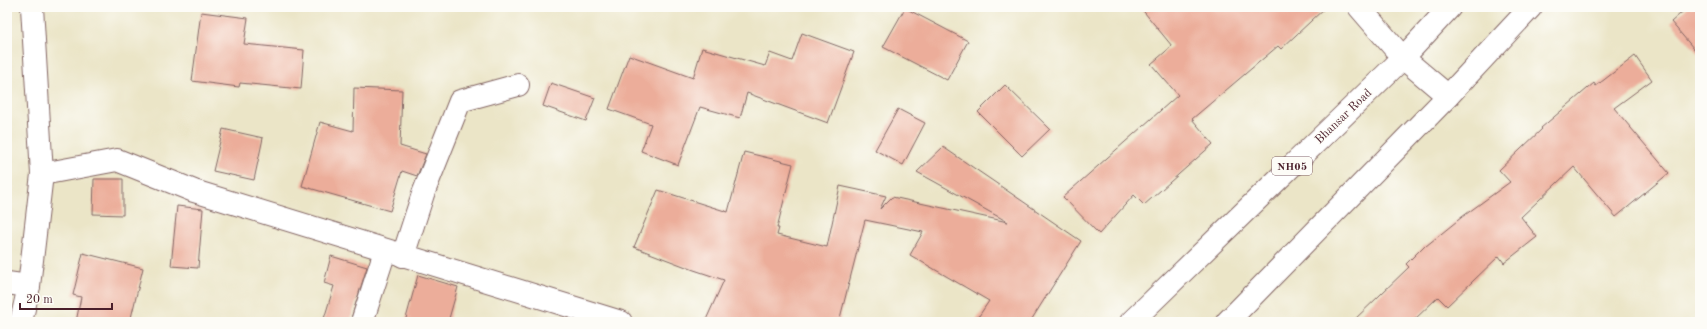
<svg xmlns="http://www.w3.org/2000/svg" width="1707" height="329" viewBox="0 0 1707 329" font-family="'Old Standard TT',serif">
<style>
.building{fill:#ecad9a}
.lines{fill:none;stroke-linecap:round;stroke-linejoin:round}
.minor-casing{stroke:#826462;stroke-width:24}
.trunk-casing{stroke:#826462;stroke-width:24}
.minor{stroke:#fff;stroke-width:22}
.trunk{stroke:#fff;stroke-width:22}
.labels{text-anchor:middle;stroke-width:3;stroke-linejoin:round;paint-order:stroke}
.shield{fill:#fdfcf7;stroke:#806168;stroke-width:1}
.shield-label{font-size:11px;font-weight:bold;fill:#4a1f2b}
.street-label{font-size:12px;fill:#4a1f2b;stroke:#fdfcf7}
</style>
<rect width="100%" height="100%" fill="#fdfcf7"/>
<filter id="ink" filterUnits="userSpaceOnUse"><feTurbulence type="fractalNoise" baseFrequency=".025" numOctaves="2"/><feDisplacementMap in="SourceGraphic" scale="8" xChannelSelector="R" yChannelSelector="G"/><feConvolveMatrix kernelMatrix="1 2 1 2 8 2 1 2 1" color-interpolation-filters="sRGB"/></filter>
<filter id="wash" filterUnits="userSpaceOnUse"><feTurbulence type="fractalNoise" baseFrequency=".012" numOctaves="4" result="noise"/><feDisplacementMap in="SourceGraphic" scale="16" xChannelSelector="R" yChannelSelector="G"/><feGaussianBlur stdDeviation="0.9" result="paint"/><feColorMatrix in="noise" values="0 0 0 0 0 0 0 0 0 0 0 0 0 0 0 0 0 1.4 0 .05"/><feComposite in="paint" operator="in"/></filter>
<g filter="url(#wash)">
<rect width="100%" height="100%" fill="#ebe5c7"/>
<g id="blocks">
<g class="building">
<path d="M1140,7H1326L1281,49L1278,46L1192,119L1213,144L1144,205L1134,195L1099,234L1063,197L1178,95L1151,64L1172,46Z"/>
<path d="M1688,7H1700V56L1671,22Z"/>
<path d="M905,8L968,41L947,80L883,47Z"/>
<path d="M201,12L248,18L244,44L304,50L301,89L240,83L239,87L192,81Z"/>
<path d="M802,33L854,52L828,123L747,93L740,118L700,107L678,165L641,151L651,124L609,109L629,55L693,78L702,48L765,66L770,53L792,61Z"/>
<path d="M1635,56L1652,80L1614,108L1669,173L1616,217L1574,167L1521,217L1537,237L1504,263L1499,256L1447,306L1438,297L1412,322H1352L1409,267L1406,264L1425,245L1426,246L1462,217L1510,182L1499,170L1542,129L1541,128L1594,83L1596,86Z"/>
<path d="M551,83L595,98L586,121L543,106Z"/>
<path d="M1005,85L1050,129L1022,156L978,112Z"/>
<path d="M354,88L402,90L400,146L426,154L417,176L402,171L390,211L302,186L320,122L353,131Z"/>
<path d="M898,109L925,123L903,165L875,150Z"/>
<path d="M223,129L263,138L254,180L213,171Z"/>
<path d="M943,147L1081,241L1030,322H975L989,301L910,255L923,232L865,220L839,322H705L724,280L694,270L634,247L658,190L728,212L744,152L793,164L777,228H779L777,235L827,247L840,186L886,196L880,209L892,197L1008,222L917,172Z"/>
<path d="M94,179H123V215L93,214Z"/>
<path d="M177,206L203,209L198,268L171,266Z"/>
<path d="M83,253L143,268L130,322H76L81,297L73,295Z"/>
<path d="M331,256L367,267L350,322H323L334,286L324,283Z"/>
<path d="M418,275L458,287L448,322H405Z"/>
</g>
</g>
</g>
<g filter="url(#ink)">
<use href="#blocks" fill-opacity="0" stroke="#826462" stroke-width="1"/>
<g class="lines">
<defs>
<g id="minor">
<path d="M32,7L42,174L117,160L194,191L621,322"/>
<path d="M1359,7L1403,58L1448,96"/>
<path d="M403,256L423,194L460,101L518,85"/>
<path d="M7,283L29,286"/>
<path d="M21,322L29,286L42,174"/>
<path d="M362,322L385,251"/>
</g>
<g id="trunk">
<path d="M1131,322L1403,58L1450,7"/>
<path d="M1227,322L1448,96L1531,7"/>
</g>
</defs>
<use href="#minor" class="minor-casing"/>
<use href="#trunk" class="trunk-casing"/>
<use href="#minor" class="minor"/>
<use href="#trunk" class="trunk"/>
</g>
</g>
<g class="labels">
<rect class="shield" x="1272" y="157" width="40" height="18" rx="3"/>
<g class="shield-label">
<text x="1292" y="170">NH05</text>
</g>
<g class="street-label">
<text transform="translate(1343 116) rotate(-44)" y="4">Bhansar Road</text>
</g>
</g>
<rect width="1707" height="329" fill="none" stroke="#fdfcf7" stroke-width="24"/>
<path d="M20 303v6h92v-6" fill="none" stroke="#4a1f2b" stroke-width="2"/>
<text x="26" y="303" font-size="12" fill="#4a1f2b" stroke="#fdfcf7" stroke-width="3" paint-order="stroke">20 m</text>
</svg>
